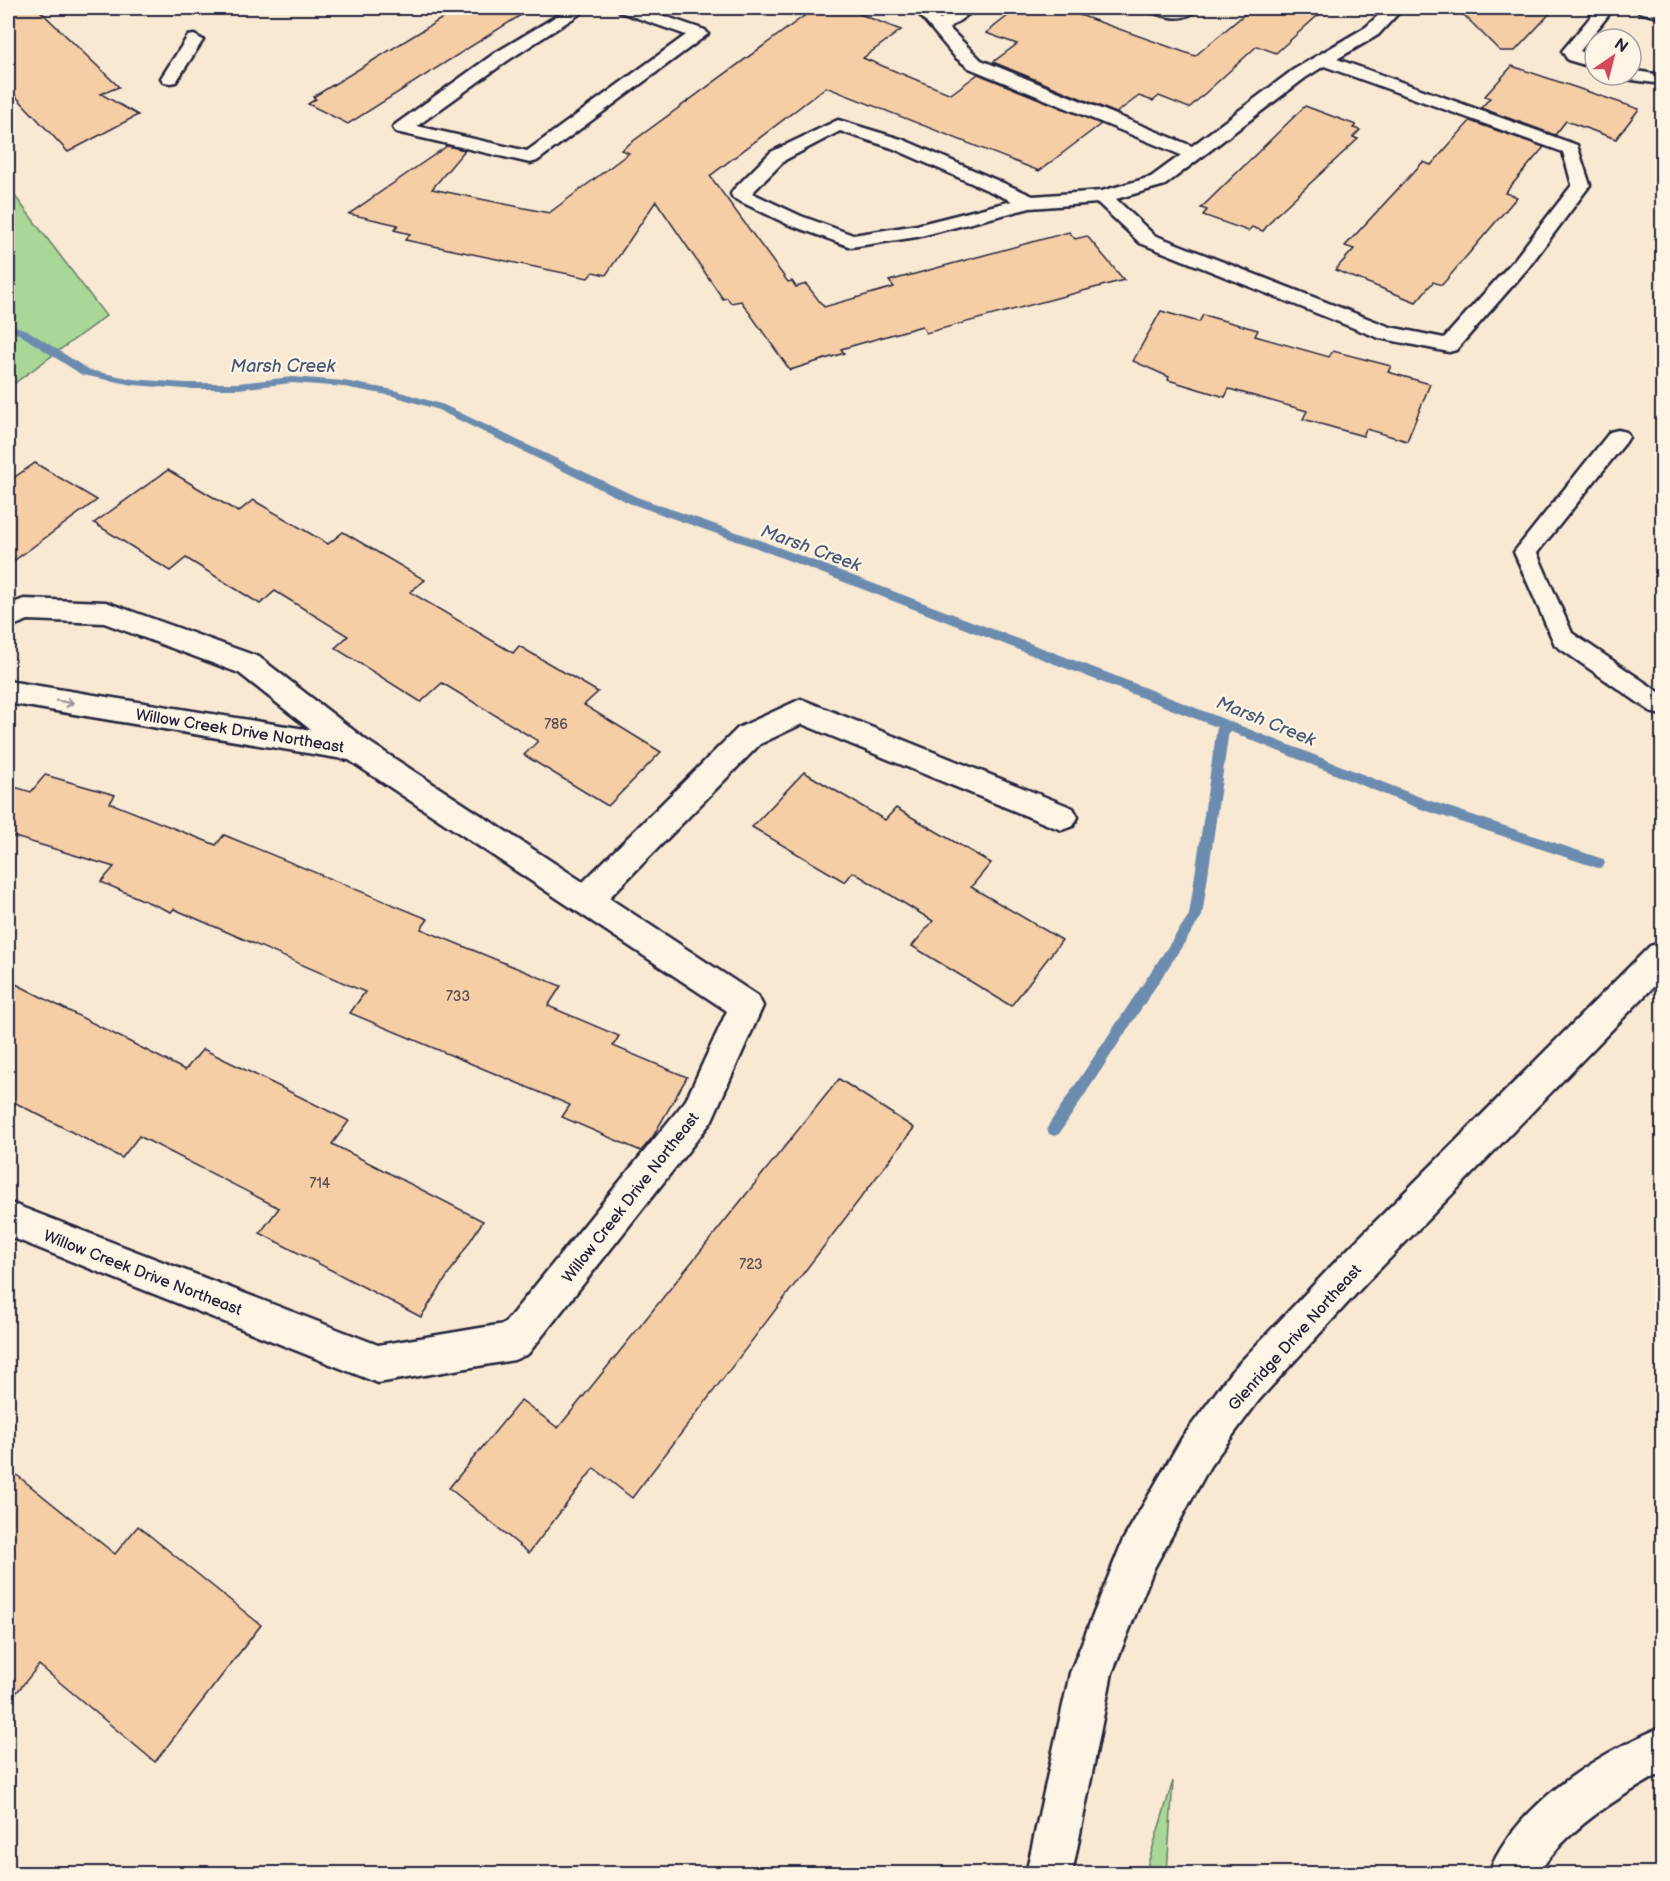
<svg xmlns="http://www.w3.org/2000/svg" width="1670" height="1881" viewBox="0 0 1670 1881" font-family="'Balsamiq Sans',sans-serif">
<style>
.green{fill:#a8d797;stroke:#657c69;stroke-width:1.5}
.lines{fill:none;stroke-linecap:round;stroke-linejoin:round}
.stream{fill:#6c8caf;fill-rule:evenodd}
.building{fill:#f6cea6;stroke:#22223b;stroke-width:1.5}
.lane-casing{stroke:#22223b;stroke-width:5}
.street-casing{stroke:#22223b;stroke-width:5}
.lane{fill:#fcf5e5;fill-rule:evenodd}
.street{fill:#fcf5e5;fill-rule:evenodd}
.oneway{stroke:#9a9698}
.labels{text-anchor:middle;stroke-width:4.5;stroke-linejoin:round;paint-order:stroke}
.number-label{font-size:14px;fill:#574d56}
.street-label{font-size:16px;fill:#22223b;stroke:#fcf5e5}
.water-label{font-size:18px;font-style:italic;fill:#475775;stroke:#fcf5e5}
</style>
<rect width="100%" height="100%" fill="#fae9d2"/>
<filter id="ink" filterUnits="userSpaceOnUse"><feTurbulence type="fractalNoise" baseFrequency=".0167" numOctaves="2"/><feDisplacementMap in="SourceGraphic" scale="12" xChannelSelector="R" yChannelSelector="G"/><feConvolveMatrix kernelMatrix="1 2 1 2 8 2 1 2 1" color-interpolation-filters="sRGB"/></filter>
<g filter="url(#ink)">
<g class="green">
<path d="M8,187L106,316L8,388Z"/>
<path d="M1173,1781L1167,1873H1145Z"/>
</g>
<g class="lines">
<path class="stream" d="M8,324L27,330L89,370L133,379L185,383H238L292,377L344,381L394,390L444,405L637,497L762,541L1113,675L1425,799L1603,859L1605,863L1603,867L1598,868L1415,807L1229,731L1202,916L1059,1134L1054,1136L1049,1134L1047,1129L1049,1124L1189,915L1217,727L754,547L629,503L436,409L393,396L344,387L292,383L238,389H185L133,385L82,375L19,334L8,330Z"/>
</g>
<g class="building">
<path d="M8,8H37L119,87L101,94L138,115L68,152L8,88Z"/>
<path d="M459,8H532L348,124L308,104L316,99L313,97Z"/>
<path d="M815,8H844L901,30L863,58L951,94L978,74L1101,124L1039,171L826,87L710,176L788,282L792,281L796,287L806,284L824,307L894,287L889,281L1069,232L1075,239L1087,236L1124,280L926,333L922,326L841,349L844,353L790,370L741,301L731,303L727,298L723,299L656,201L606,275L593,272L588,278L405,240L410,234L394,230L398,225L349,214L447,146L465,150L432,189L549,213L629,153L621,150Z"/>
<path d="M1018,8H1060L1195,56L1252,8H1326L1276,53L1257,46L1189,108L1159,96L1153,101L1139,96L1116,113L993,62L1017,44L986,33Z"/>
<path d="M1457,8H1555L1515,51H1500Z"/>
<path d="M1512,66L1592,93L1639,109L1616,139L1566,121L1555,135L1481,108L1490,98L1485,96Z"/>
<path d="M1305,106L1356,125L1353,128L1360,130L1353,137L1358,139L1275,216L1263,231L1252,227L1248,231L1203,215L1207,210L1201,208Z"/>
<path d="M1470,121L1544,147L1505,193L1517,197L1442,285L1433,282L1416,302L1335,270L1354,249L1345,246L1423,162L1431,165Z"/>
<path d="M1161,311L1199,322L1203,315L1258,330L1255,336L1329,357L1333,351L1391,366L1388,372L1430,384L1407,441L1366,429L1363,436L1303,419L1307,411L1229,389L1225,397L1168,380L1169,377L1133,361Z"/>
<path d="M35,463L97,500L8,565V482Z"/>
<path d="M168,470L238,512L253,500L328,544L343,532L425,580L410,592L513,653L519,646L598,692L584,705L661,752L608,806L524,755L538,741L442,683L421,702L335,648L348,636L275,591L260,604L186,558L170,571L94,523Z"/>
<path d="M804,772L885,820L896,808L991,863L971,887L1062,940L1011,1006L912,946L933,921L853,872L845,882L752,827Z"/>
<path d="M45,775L115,795L110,803L216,845L224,835L428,919L421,929L561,986L548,1006L619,1036L613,1046L687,1077L652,1138L641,1151L562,1117L570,1105L350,1013L365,992L174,909L171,912L101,882L114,867L8,835V785L31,792Z"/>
<path d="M8,980L185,1070L203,1049L349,1121L332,1144L483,1221L421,1317L260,1233L279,1208L139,1136L122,1158L8,1099Z"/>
<path d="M839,1079L914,1128L632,1498L594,1468L529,1553L449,1488L521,1400L558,1428Z"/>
<path d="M8,1468L115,1554L138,1526L261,1625L155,1762L39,1665L8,1703Z"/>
</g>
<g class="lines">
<defs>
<g id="lane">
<path d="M570,8H589L507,61L417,126L527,151L686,35L620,12L618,8H641L705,30L708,34L537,161L530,163L396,132L393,128L396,124L495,53Z"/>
<path d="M914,8H931L940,19L958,8H977L949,28L981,60L1192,146L1293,70L1366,27L1386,8H1403L1378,35L1337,59L1577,145L1590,185L1528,268L1456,350L1449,352L1379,338L1140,243L1098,203L1030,208L917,237L851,247L787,224L733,198L731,194L733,190L771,152L838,120L904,140L1033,196L1102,191L1151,177L1181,155L969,68L955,57ZM1324,66L1563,152L1572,185L1514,260L1444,338L1390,327L1154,235L1116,199L1165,185L1305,78ZM840,131L892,148L1012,201L917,225L853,235L801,216L752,193L785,160Z"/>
<path d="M1149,8H1198C1186,23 1167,17 1151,12Z"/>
<path d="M1598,8H1614L1580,51L1595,57V68L1568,60L1562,51Z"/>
<path d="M1637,8H1662V18L1639,12Z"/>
<path d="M194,35L203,40L176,82L170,83L164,82L161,78L188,36Z"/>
<path d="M1631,70L1654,74L1662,70V84L1625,79L1622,75H1631Z"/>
<path d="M1618,430L1626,432L1629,437L1626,442L1537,553L1572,633L1662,694V715L1653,713L1555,645L1514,552L1610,432Z"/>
</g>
<g id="street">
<path d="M24,599L106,602L259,657L366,740L583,882L738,728L801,699L1073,808L1078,817L1073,826L1062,830L1051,826L802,724L760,744L609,898L758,996L763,1006L711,1122L528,1354L514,1360L378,1383L8,1236V1202L378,1345L504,1324L686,1100L727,1011L349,760L8,703V681L311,730L239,673L104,623L28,620L8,628V605Z"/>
<path d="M1662,942V978L1365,1284L1259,1400L1210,1466L1154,1568L1112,1673L1072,1874H1026L1070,1673L1123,1540L1182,1438L1231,1372L1339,1258L1650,946Z"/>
<path d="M1662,1727V1773C1617,1798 1566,1829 1538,1874H1488C1517,1804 1595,1755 1662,1727Z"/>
</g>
</defs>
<use href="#lane" class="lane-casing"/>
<use href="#street" class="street-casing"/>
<use href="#lane" class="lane"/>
<use href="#street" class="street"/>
</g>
<defs><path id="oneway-shaft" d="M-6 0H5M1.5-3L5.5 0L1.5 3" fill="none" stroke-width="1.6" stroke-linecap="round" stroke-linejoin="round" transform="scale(1.5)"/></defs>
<use class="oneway" href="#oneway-shaft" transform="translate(65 702) rotate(9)"/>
</g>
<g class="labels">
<g class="number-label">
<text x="556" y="729">786</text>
<text x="458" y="1001">733</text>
<text x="320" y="1188">714</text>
<text x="751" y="1269">723</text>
</g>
<g class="street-label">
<text transform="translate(240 730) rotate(9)" y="6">Willow Creek Drive Northeast</text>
<text transform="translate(630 1197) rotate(-52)" y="6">Willow Creek Drive Northeast</text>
<text transform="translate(143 1272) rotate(21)" y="6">Willow Creek Drive Northeast</text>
<text transform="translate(1294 1337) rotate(-48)" y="6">Glenridge Drive Northeast</text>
</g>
<g class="water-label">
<text x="283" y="372">Marsh Creek</text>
<text transform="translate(811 548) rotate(20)" y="6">Marsh Creek</text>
<text transform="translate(1266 721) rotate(22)" y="6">Marsh Creek</text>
</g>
</g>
<rect width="1670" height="1881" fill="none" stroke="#fcf5e5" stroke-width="30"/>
<rect x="15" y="15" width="1640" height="1851" fill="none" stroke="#22223b" stroke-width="2" filter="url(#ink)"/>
<g transform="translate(1613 57) rotate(35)"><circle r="28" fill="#fcf5e5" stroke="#a5a1a1" stroke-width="1.5"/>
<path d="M0-4.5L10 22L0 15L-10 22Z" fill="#d1495b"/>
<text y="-9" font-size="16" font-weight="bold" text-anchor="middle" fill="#22223b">N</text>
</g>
</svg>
